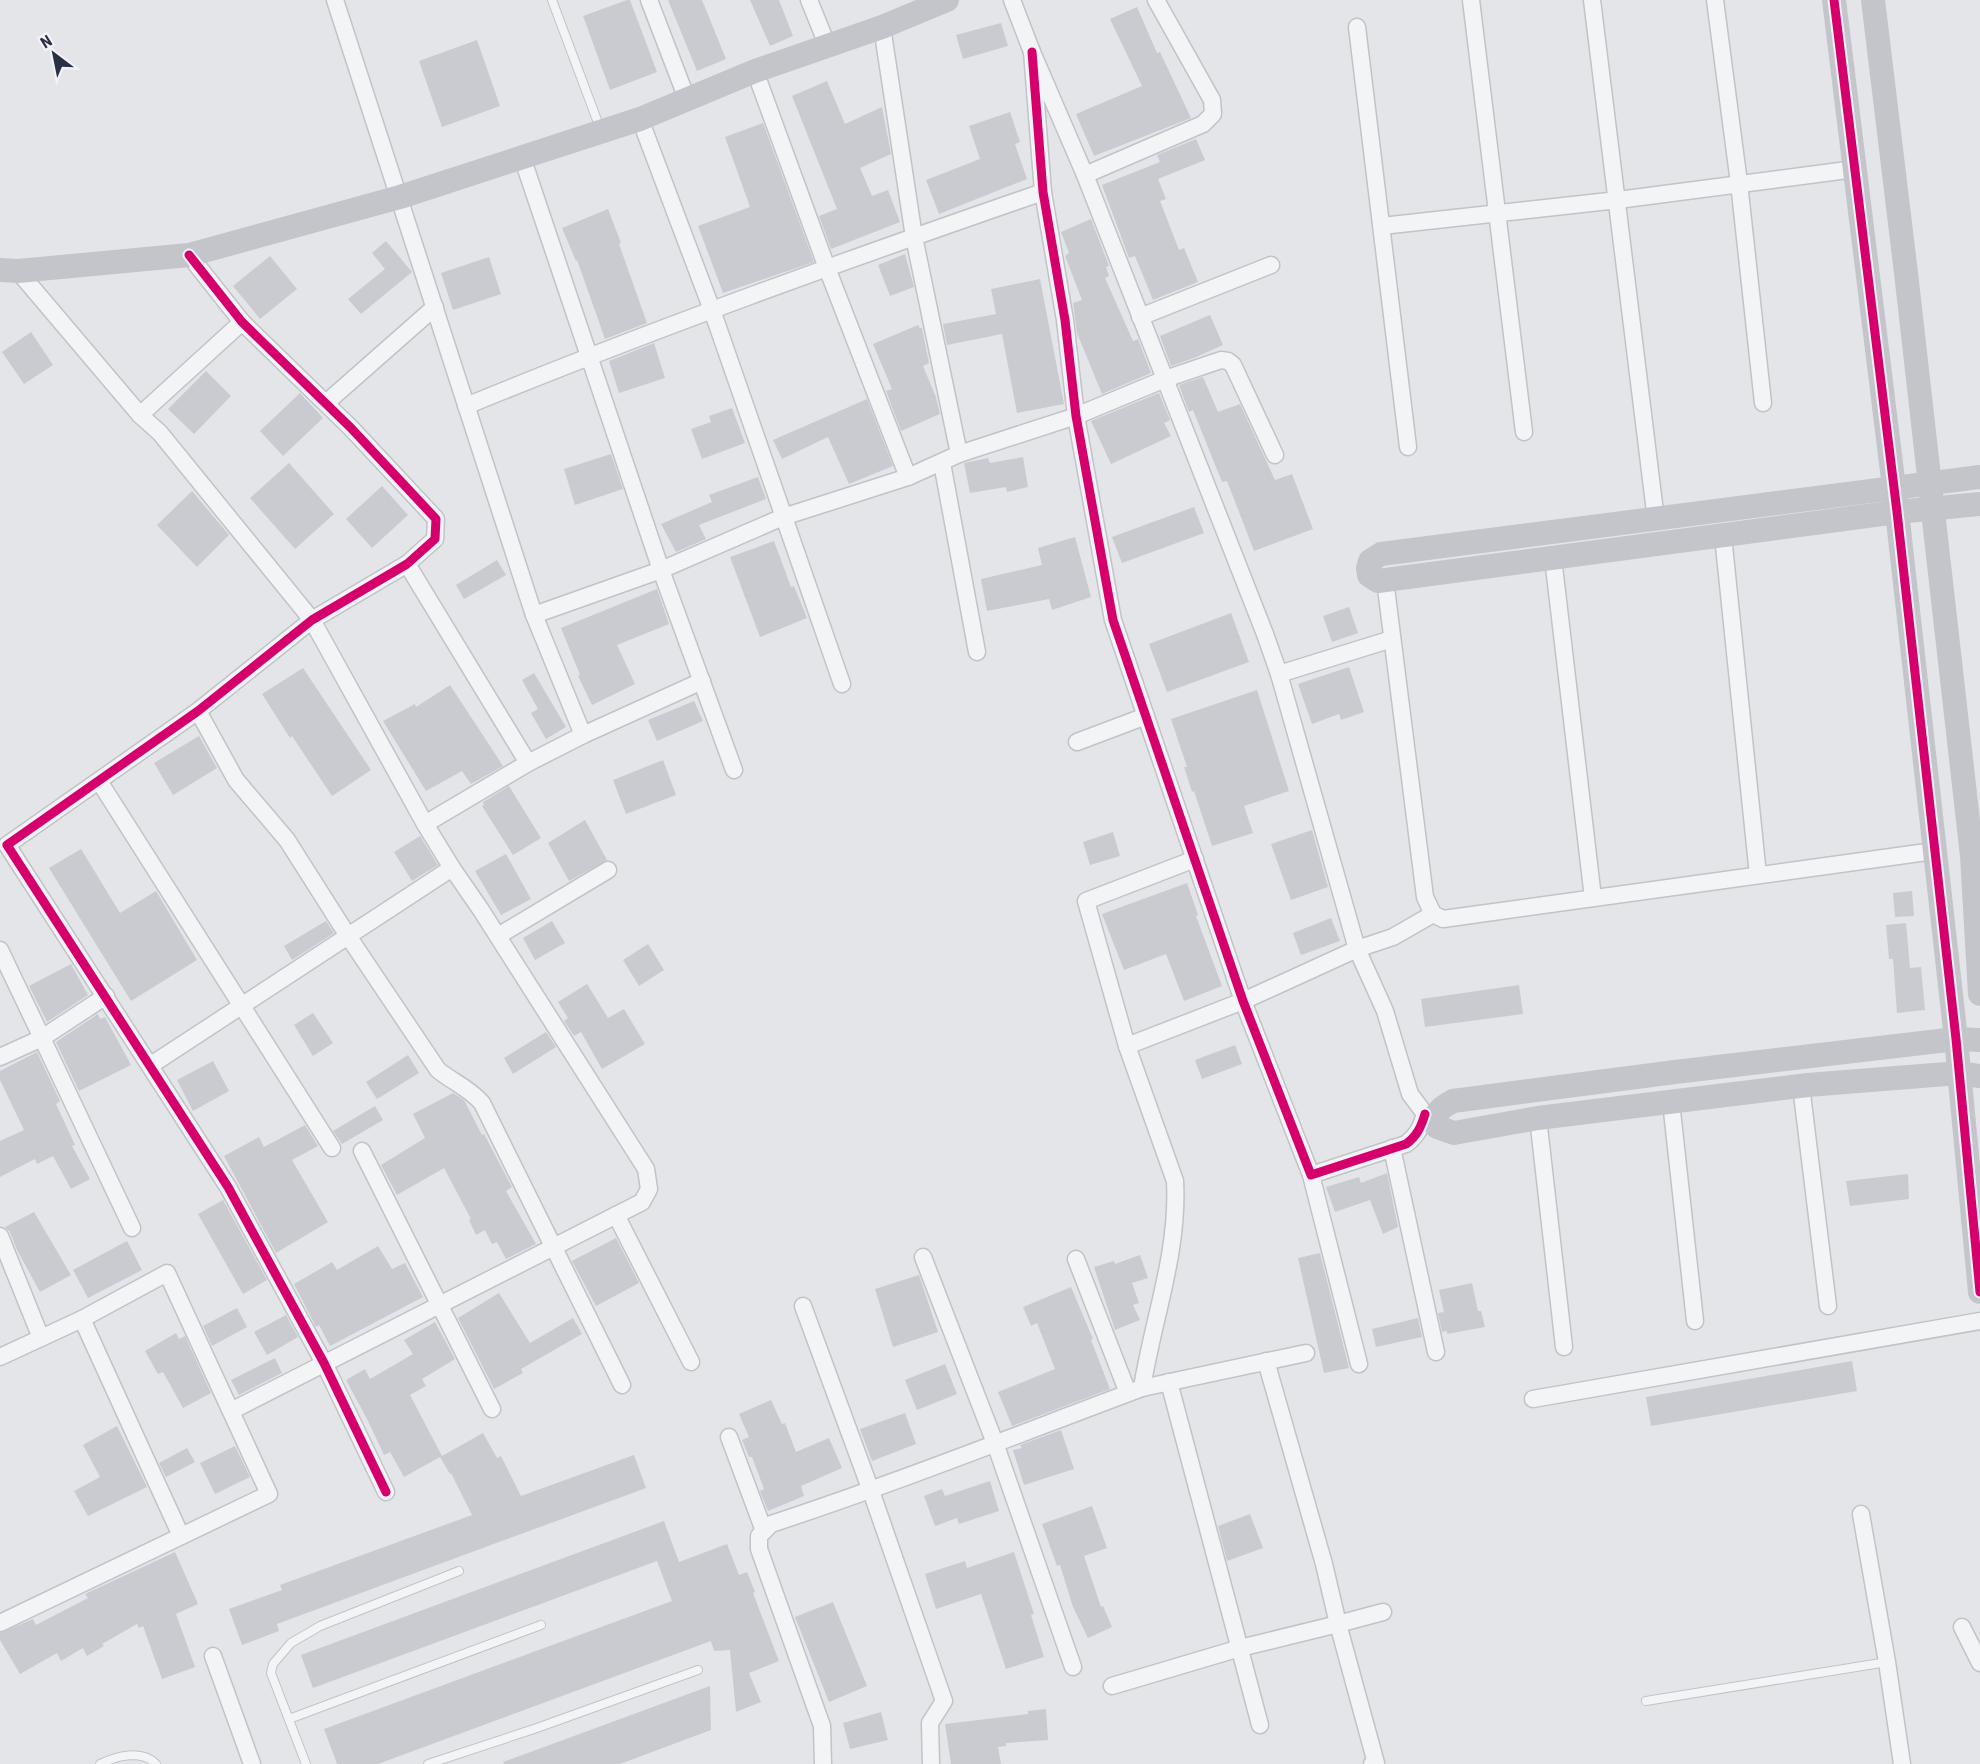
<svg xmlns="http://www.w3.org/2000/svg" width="1980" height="1764" viewBox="0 0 1980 1764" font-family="'Roboto Condensed',sans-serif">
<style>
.building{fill:#cacbd0}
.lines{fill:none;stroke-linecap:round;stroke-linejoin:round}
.lane-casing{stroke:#c2c3c7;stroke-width:10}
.street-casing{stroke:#c2c3c7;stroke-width:19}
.lane{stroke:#f3f4f6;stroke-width:8}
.street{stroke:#f3f4f6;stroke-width:16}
.secondary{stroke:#c4c5ca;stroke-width:24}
.cycleway-casing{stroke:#f2f3f8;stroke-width:13}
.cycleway{stroke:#d6006c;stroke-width:9}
</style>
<rect width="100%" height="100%" fill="#e4e5e9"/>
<g class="building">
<path d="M627,0H630L657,72L610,90L583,16Z"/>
<path d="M668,0H702L726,59L697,71Z"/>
<path d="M750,0H779L793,36L770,46Z"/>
<path d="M1137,7L1157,53L1160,52L1191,118L1094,156L1076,114L1142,86L1110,19Z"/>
<path d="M1001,23L1008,46L963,59L956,35Z"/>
<path d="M477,40L500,106L442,127L419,61Z"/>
<path d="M827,81L845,124L882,107L891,154L860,168L872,196L888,190L900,222L831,249L819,216L837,209L792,96Z"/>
<path d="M1010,112L1020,142L1015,144L1027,179L939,214L926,180L980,159L969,126Z"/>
<path d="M763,123L814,262L723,293L698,226L750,207L725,137Z"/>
<path d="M1196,139L1205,160L1158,179L1166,199L1160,201L1179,250L1184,248L1198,282L1153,300L1135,256L1129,258L1102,185L1160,162L1157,155Z"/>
<path d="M608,209L621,243L619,244L647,323L605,339L577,260L576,261L562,228Z"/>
<path d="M1091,219L1109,266L1106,267L1109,276L1105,278L1133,341L1138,339L1151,373L1102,394L1077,333L1073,303L1082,300L1065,256L1069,253L1061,232Z"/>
<path d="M386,241L412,272L361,314L348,299L385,269L372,253Z"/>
<path d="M905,254L914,287L890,296L878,265Z"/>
<path d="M270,256L297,289L260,319L233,286Z"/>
<path d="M489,257L501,294L453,310L441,273Z"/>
<path d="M1040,279L1064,404L1017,413L1002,334L947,345L943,324L996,314L991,289Z"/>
<path d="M1210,315L1223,345L1194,358L1171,366L1160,336Z"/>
<path d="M918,325L920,328H922L929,363L923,366L936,397L940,414L901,431L886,391L892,389L873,344Z"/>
<path d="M31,332L53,365L24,384L2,352Z"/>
<path d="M654,343L665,378L619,393L609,361Z"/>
<path d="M206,371L231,396L194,434L168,409Z"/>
<path d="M1203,377L1218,412L1240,404L1275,480L1292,474L1313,529L1254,551L1227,481L1222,482L1193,410L1189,412L1179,385Z"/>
<path d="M300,393L323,418L283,456L260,431Z"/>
<path d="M1159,393L1170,420L1164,423L1171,436L1111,464L1091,421Z"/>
<path d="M867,399L893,466L849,484L828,437L782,459L773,440Z"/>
<path d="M732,408L745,443L702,459L691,429L711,422L709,416Z"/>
<path d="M611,454L623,489L575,505L564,469Z"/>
<path d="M1023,457L1028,487L1007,492L1006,487L970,493L964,463L988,458L990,463Z"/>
<path d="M289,463L334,514L295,549L250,498Z"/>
<path d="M758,477L766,499L699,525L706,539L676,552L661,524L712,502L709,495Z"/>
<path d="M382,486L408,515L372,548L346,519Z"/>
<path d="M192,491L229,535L197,567L157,525Z"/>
<path d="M1194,507L1204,533L1122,563L1112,537Z"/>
<path d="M1075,537L1091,597L1052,610L1049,599L987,611L981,579L1042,565L1038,548Z"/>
<path d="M774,541L791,587L794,586L807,618L760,637L730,557Z"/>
<path d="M497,560L506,575L464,599L456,585Z"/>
<path d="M657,589L669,624L617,645L635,684L592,705L578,676L580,675L561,628Z"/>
<path d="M1349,607L1358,633L1332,642L1323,616Z"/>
<path d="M1231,613L1249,662L1167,692L1149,644Z"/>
<path d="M1349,667L1364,712L1341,720L1339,714L1312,724L1298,684Z"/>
<path d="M303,668L371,770L332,796L292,736L290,738L262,694Z"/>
<path d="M534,673L566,727L546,739L531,713L538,709L522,680Z"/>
<path d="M450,685L503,766L471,784L462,771L426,791L383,721L415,704L416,707Z"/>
<path d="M1257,690L1289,791L1244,806L1253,833L1212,846L1194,791L1192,792L1184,767H1187L1171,719Z"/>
<path d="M694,701L703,721L657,741L648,720Z"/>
<path d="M199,736L217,768L173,795L154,763Z"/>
<path d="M663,760L676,795L626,814L613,780Z"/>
<path d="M509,786L541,838L513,855L482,806L484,805L483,802Z"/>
<path d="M585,820L607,860L569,881L548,843Z"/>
<path d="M1312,830L1328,887L1291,900L1271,844Z"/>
<path d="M1113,832L1120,856L1090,865L1083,842Z"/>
<path d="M420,836L438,865L412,881L394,852Z"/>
<path d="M81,849L120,913L156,891L197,960L131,1001L49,868Z"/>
<path d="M506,854L531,899L501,915L475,871Z"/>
<path d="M1187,883L1198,915L1196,916L1222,986L1184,1001L1166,954L1124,970L1102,914Z"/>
<path d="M1912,891L1914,916L1895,917L1893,893Z"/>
<path d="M1331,918L1340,941L1301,955L1293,933Z"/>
<path d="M326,921L334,933L292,960L284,946Z"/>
<path d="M552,921L565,943L535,960L523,938Z"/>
<path d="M1906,923L1910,968L1921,967L1925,1010L1897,1013L1893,959H1889L1886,925Z"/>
<path d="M648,944L664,970L639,986L623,960Z"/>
<path d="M71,964L88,995L47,1022L29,986Z"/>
<path d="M587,984L608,1018L624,1009L645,1044L602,1069L581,1032L574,1036L564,1021L568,1018L558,1002Z"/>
<path d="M1519,985L1523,1014L1425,1027L1421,999Z"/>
<path d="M313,1013L333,1043L313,1056L294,1025Z"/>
<path d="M98,1014L100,1019L105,1017L131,1065L79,1091L56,1042Z"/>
<path d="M546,1032L556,1047L513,1074L504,1058Z"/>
<path d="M1235,1045L1242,1064L1202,1079L1195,1060Z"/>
<path d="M37,1052L60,1101L56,1104L75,1145L72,1146L90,1179L71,1189L53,1156L37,1164L35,1159L0,1177V1141L24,1130L0,1080V1071Z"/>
<path d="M408,1055L419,1073L377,1099L366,1082Z"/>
<path d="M213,1061L229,1091L193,1111L177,1080Z"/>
<path d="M453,1093L464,1100L482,1135L484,1134L512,1187L506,1191L536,1244L506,1259L497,1242L492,1244L485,1230L476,1235L469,1220L471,1219L444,1168L397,1195L381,1165L425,1138L413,1114Z"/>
<path d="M375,1106L383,1120L342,1144L333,1131Z"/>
<path d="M305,1125L318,1146L292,1160L328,1222L276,1253L224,1156L259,1137L264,1147Z"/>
<path d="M1387,1173L1398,1227L1383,1234L1370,1200L1335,1212L1326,1187L1359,1177L1361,1183Z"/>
<path d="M1908,1174L1909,1199L1850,1206L1846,1181Z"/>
<path d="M223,1200L267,1280L243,1294L198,1214Z"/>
<path d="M34,1212L71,1275L40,1292L17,1250L10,1232L5,1227Z"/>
<path d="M616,1238L639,1283L596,1306L572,1261Z"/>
<path d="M127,1241L142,1270L88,1298L73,1270Z"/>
<path d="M378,1246L392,1269L405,1263L423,1297L330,1346L319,1325L316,1327L294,1284L332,1262L337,1270Z"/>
<path d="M1320,1253L1349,1368L1324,1373L1298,1258Z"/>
<path d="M1140,1255L1148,1278L1132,1283L1139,1303L1133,1305L1140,1320L1115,1330L1094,1267L1114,1261L1115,1264Z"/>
<path d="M919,1275L938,1332L893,1347L875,1289Z"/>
<path d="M1472,1283L1478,1311H1481L1485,1327L1447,1334V1331L1442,1332L1438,1313L1444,1312L1439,1290Z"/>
<path d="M1071,1287L1093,1339L1091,1340L1110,1389L1012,1426L998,1392L1055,1369L1037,1323L1031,1326L1023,1307Z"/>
<path d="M499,1293L530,1343L573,1318L582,1334L521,1369L523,1373L494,1389L458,1318Z"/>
<path d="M237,1308L247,1327L212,1346L203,1326Z"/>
<path d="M286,1315L298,1337L267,1355L254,1332Z"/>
<path d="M1418,1318L1422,1337L1376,1347L1372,1329Z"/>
<path d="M435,1322L455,1359L422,1379L426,1386L410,1395L442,1456L483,1433L497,1458L501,1456L521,1496L634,1455L646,1488L277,1624L279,1631L242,1645L229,1609L282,1590L280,1585L472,1515L451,1473L450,1474L440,1457L404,1477L390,1452L384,1455L367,1419L346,1380L365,1369L370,1379L413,1354L404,1340Z"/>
<path d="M176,1333L179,1339L185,1336L211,1393L183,1408L163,1372L158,1374L145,1351Z"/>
<path d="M275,1358L282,1373L239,1395L231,1380Z"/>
<path d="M1852,1361L1857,1391L1651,1426L1646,1397Z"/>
<path d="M945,1364L957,1394L917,1410L905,1380Z"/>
<path d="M771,1400L782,1424L785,1423L796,1452L829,1438L842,1468L801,1486L804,1496L768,1511L760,1491L764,1489L752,1457H749L742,1440L749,1437L739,1414Z"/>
<path d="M905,1413L916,1444L872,1461L860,1429Z"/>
<path d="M117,1426L147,1487L88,1516L74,1491L100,1477L83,1445Z"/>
<path d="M1061,1430L1074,1469L1024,1485L1013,1450L1022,1448L1020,1445Z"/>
<path d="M235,1446L250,1477L215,1494L200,1463Z"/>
<path d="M187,1448L195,1462L166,1477L159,1463Z"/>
<path d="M990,1481L999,1511L959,1524L957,1518L935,1526L924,1496L942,1489L945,1496Z"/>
<path d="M1092,1506L1107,1548L1084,1556L1101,1607L1103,1606L1112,1627L1088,1638L1073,1607L1060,1565L1057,1566L1042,1524Z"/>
<path d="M1250,1514L1263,1548L1227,1561L1218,1526Z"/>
<path d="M664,1521L679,1562L727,1544L739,1575L747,1572L755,1592L753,1593L779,1661L749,1673L761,1702L736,1712L730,1650L714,1651L711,1641L378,1764H337L324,1729L672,1601L657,1561L313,1688L301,1655Z"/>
<path d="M175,1552L198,1604L176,1614L195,1667L162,1679L143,1626L139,1628L137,1624L102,1644L104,1646L87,1656L83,1648L61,1661L57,1653L20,1674L0,1640V1633L33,1619L36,1625L88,1598L85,1594Z"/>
<path d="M1014,1552L1034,1614L1031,1615L1044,1657L1006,1669L981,1594L936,1609L925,1574L965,1561L967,1568Z"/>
<path d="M833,1602L867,1686L829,1702L795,1617Z"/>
<path d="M710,1686L711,1730L620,1764H504L503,1762Z"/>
<path d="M1046,1709L1048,1740L1006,1743V1746L998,1747L1001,1764H951L945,1724L1028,1714V1711Z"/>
<path d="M881,1712L888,1740L850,1749L843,1723Z"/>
</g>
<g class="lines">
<defs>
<g id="lane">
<path d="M552,0L600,128"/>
<path d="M1646,1701L1887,1662"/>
<path d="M289,1719L541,1625"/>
<path d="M100,1764C116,1756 142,1749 156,1764"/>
<path d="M306,1764L271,1673L273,1664L291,1643L320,1626L459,1571"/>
<path d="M428,1764L534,1729L698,1670"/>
</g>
<g id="street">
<path d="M335,0L534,615L583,735"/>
<path d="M649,0L687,99"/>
<path d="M809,0L828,47"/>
<path d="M1012,0L1032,52L1085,175L1265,634L1279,674L1357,949L1385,1011L1410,1094L1425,1114L1432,1119"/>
<path d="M1471,0L1524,432"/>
<path d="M1592,0L1656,520"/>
<path d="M1715,0L1739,183L1763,403"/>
<path d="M882,27L914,237L959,454"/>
<path d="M1357,27L1408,447"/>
<path d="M1032,52L1043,192L1065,320L1076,416L1113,620L1243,1001L1311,1175L1406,1144C1417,1136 1421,1127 1425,1114"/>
<path d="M755,71L827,268L908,477"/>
<path d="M640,119L712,310L842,684"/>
<path d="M522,157L661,570L734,770"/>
<path d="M1085,175L1203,124L1213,114L1212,100L1156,0"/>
<path d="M1382,226L1618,200L1855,169"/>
<path d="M189,255L242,322L351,428L436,519L435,539L407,564L312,620L198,711L7,845L228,1187L324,1363L386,1492"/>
<path d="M18,271L140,415L160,433L312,620L425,824L452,868L151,1065"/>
<path d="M1140,317L1271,265"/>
<path d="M326,403L435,307"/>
<path d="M466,406C656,328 849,259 1043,192"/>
<path d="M140,415L242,322"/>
<path d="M942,463L977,652"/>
<path d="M1723,536L1758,875"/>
<path d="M1553,558L1593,898"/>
<path d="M407,564L528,763"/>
<path d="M1385,580L1425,897L1433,914L1443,919L1934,851"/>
<path d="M534,615L661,570L783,517L908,477L959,454L1076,416L1165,379L1221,360L1228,361L1233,365L1275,455"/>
<path d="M1279,674L1392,639"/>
<path d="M198,711L236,780L287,840L348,936L438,1070C454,1083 468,1087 482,1103L622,1385"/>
<path d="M1077,742L1146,716"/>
<path d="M99,781L332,1148"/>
<path d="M425,824L528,763L583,735L702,681"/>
<path d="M498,936L608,870"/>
<path d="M0,950L42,1038L106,996"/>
<path d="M1127,1046L1243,1001L1357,949L1393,937L1433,914"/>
<path d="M0,1057L42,1038L132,1228"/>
<path d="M1801,1086L1828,1306"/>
<path d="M1671,1102L1695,1321"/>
<path d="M1538,1118L1564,1347"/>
<path d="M1392,1148L1436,1352"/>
<path d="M362,1151L492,1409"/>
<path d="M1311,1175L1359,1364"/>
<path d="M616,1215L691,1362"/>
<path d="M0,1236L41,1338L0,1357"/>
<path d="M923,1257L995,1443L1073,1667"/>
<path d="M1076,1259L1128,1393"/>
<path d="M803,1306L871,1491L944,1701L930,1723L931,1764"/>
<path d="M82,1319L181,1536"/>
<path d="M1266,1361L1324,1564L1338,1624L1383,1612"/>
<path d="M1169,1382L1260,1725"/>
<path d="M1142,1388L1306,1353"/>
<path d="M1533,1399L1980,1321"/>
<path d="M231,1411L642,1202L649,1189L646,1169L481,910L452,868"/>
<path d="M729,1437L764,1531"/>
<path d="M1861,1514L1887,1662L1902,1764"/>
<path d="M0,1623L269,1494L167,1273L82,1319L41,1338"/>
<path d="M1962,1627L1980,1663"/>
<path d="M213,1656L252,1764"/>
<path d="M1112,1686L1240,1648L1338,1624L1376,1763L1372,1764"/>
<path d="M823,1764L822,1726L759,1549V1536L771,1524C896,1483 1019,1434 1142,1388C1153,1319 1179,1252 1175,1181L1127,1046L1086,901L1195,859"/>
</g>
</defs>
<use href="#lane" class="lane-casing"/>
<use href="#street" class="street-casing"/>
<use href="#lane" class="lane"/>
<use href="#street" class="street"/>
<g class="secondary">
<path d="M1834,0L1897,512L1956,1039L1980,1292"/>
<path d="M1873,0L1906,273L1972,856L1980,994"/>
<path d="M0,270L18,271L189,255L400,197L640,119L755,71L882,27L947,0"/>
<path d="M1980,477L1381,554L1370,561L1368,568L1369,575L1378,581L1897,512L1980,504"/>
<path d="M1980,1040L1956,1039L1675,1072L1453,1101C1442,1107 1432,1113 1437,1127L1454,1133L1538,1118L1808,1085L1959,1073L1980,1076"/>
</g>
<defs>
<g id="cycleway">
<path d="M1834,0L1897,512L1956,1039L1980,1292"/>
<path d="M1032,52L1043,192L1065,320L1076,416L1113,620L1243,1001L1311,1175L1406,1144C1417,1136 1421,1127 1425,1114"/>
<path d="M189,255L242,322L351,428L436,519L435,539L407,564L312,620L198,711L7,845L228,1187L324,1363L386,1492"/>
</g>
</defs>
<use href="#cycleway" class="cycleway-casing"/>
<use href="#cycleway" class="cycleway"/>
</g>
<g transform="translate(54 54) rotate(328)" stroke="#f2f3f8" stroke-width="4.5" paint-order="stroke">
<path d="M0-4.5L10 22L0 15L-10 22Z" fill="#292f44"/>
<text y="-9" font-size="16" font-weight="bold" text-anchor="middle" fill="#292f44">N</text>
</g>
</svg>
